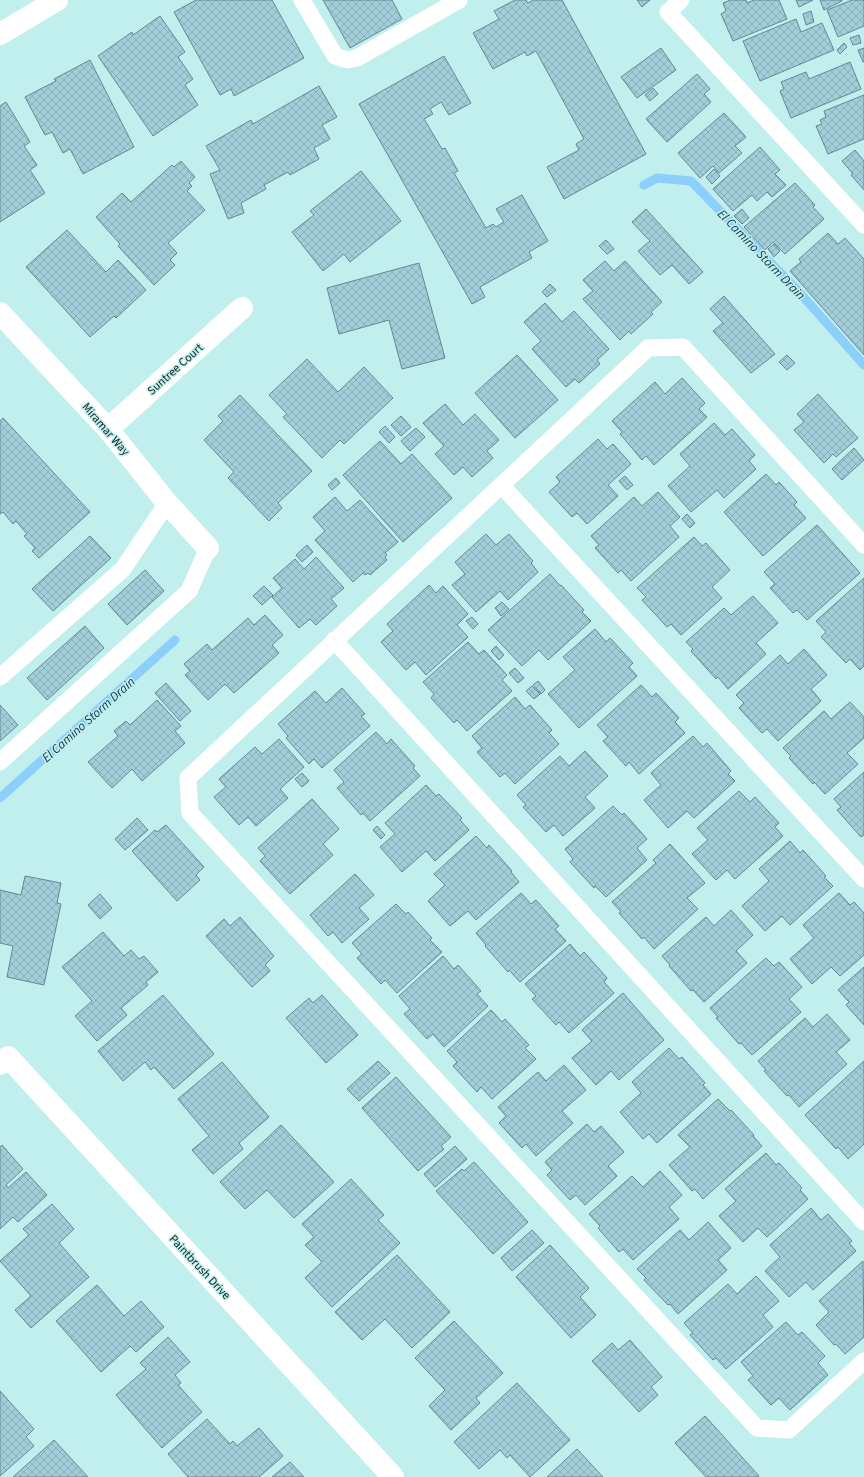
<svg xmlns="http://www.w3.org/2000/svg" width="864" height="1477" viewBox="0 0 864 1477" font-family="'Source Sans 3',sans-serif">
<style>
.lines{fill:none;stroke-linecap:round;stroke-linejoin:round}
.stream{stroke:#8dcffb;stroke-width:9}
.building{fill:url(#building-cross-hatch);stroke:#608994}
.service{stroke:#fff;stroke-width:17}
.minor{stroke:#fff;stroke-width:22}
.labels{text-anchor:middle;stroke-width:3;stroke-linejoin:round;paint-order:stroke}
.street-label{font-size:12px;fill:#0f2121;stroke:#c0efee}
.water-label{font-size:13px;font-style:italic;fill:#0e344a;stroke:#c0efee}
</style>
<defs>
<pattern id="building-cross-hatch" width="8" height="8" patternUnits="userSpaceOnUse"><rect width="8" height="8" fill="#a3cdd9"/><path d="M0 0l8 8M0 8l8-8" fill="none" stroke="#8bb0ba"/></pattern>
</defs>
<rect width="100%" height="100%" fill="#c0efee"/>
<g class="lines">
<g class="stream">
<path d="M644,185L657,178L691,181L799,292L864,365"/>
<path d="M0,798L175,640"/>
</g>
</g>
<g class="building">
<path d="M196,0H272L304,58L234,96L231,89L220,95L174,12Z"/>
<path d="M323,0H392L402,19L350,48Z"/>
<path d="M515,0H526L528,3L533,0H562L646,154L564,199L547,167L579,150L576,144L584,139L536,51L527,56L525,52L493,69L473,33L499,19L494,11Z"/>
<path d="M637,0H650L642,7Z"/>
<path d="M731,0H746L747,3L754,0H779L787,19L733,41L721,14L726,11L723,3Z"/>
<path d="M796,0H813L799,7Z"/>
<path d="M820,0H842V1L824,10Z"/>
<path d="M852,0H864V26L838,37L827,10Z"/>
<path d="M811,11L814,22L806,25L803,14Z"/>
<path d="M160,16L185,52L178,57L193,79L185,85L198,105L153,136L98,56L132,32L133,35Z"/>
<path d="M796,19L801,32L822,23L834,50L760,81L743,41Z"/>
<path d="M859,35L861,43L853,45L850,38Z"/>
<path d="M844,43L847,47L840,54L837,50Z"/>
<path d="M661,48L676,70L637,98L621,77Z"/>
<path d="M864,48V62H863L858,50Z"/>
<path d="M444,56L471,103L449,115L441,102L430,109L433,114L424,119L442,149L445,148L458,171L454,173L486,228L493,224L496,227L504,222L496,209L522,195L548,241L529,252L532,258L480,287L485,297L472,304L359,104Z"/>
<path d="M90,60L134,147L83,174L70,149L63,153L52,132L45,135L25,97L56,81L54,79Z"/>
<path d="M850,62L861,89L791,118L780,91L784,89L781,82L806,72L809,79Z"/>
<path d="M697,74L710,89L704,94L711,102L667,142L646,119Z"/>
<path d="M319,86L337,117L322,125L330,139L314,148L319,159L290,175L288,172L264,185L266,189L241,203L244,213L228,219L210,174L220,170L206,146L251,120L253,124Z"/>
<path d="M653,88L658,94L650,101L645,95Z"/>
<path d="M864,95V139L828,154L816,126L822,124L820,120L826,117L824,111Z"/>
<path d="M6,102L30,142L24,146L37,165L30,170L45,193L0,222V106Z"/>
<path d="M724,113L746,137L735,146L742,153L719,173L713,166L700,178L678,153Z"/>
<path d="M760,147L780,170L775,174L786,185L772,197L767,192L757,201L752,195L733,211L713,189Z"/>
<path d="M855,150L864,161V190L851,175L853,174L842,161Z"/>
<path d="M181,161L195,177L189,183L192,186L187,191L205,210L168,243L177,253L170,260L175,265L154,285L118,246L120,244L96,217L122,193L131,202L172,165L174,167Z"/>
<path d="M714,169L720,176L712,184L706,177Z"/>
<path d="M361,171L401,221L350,262L344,254L323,271L292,232L314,215L310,211Z"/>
<path d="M795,183L815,205L813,207L824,219L785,254L773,242L765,250L744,227Z"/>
<path d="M646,209L703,272L689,284L672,265L660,275L638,251L650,241L632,222Z"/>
<path d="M742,209L749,218L742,224L734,216Z"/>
<path d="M67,230L106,272L118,260L146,290L116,318L114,316L90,337L26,267Z"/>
<path d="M828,233L838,244L845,238L864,259V355L790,271L801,262L799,259Z"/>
<path d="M606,240L614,249L607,254L599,246Z"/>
<path d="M774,244L780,251L774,257L768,249Z"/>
<path d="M605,261L614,271L625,261L662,302L651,312L653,314L631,334L629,331L620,340L583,299L593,291L583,280Z"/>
<path d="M419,263L445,358L402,369L389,320L339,334L327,288Z"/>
<path d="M550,284L556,290L547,297L542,292Z"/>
<path d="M724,296L775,354L751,373L713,331L723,323L710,309Z"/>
<path d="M545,303L562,322L574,311L609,349L597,360L600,364L579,383L575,379L566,387L532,349L541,341L524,322Z"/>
<path d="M517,355L558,400L515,438L475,393Z"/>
<path d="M787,355L795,363L787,370L779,362Z"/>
<path d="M307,359L338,392L364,367L393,398L344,444L340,440L322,458L283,417L287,414L269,395Z"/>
<path d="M682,378L705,403L699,409L707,417L654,465L646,456L642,460L620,434L622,432L612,421L655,382L665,394Z"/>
<path d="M818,394L858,438L836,457L833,454L824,463L794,430L804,422L797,414Z"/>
<path d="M240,395L312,471L278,503L282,508L269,521L228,478L234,472L204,440L223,421L218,416Z"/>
<path d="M445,404L463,425L475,414L499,440L487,451L493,458L472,477L463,467L454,475L435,454L444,446L423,423Z"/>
<path d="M401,416L411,427L401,436L391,425Z"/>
<path d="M3,418L90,512L39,558L32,551L35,548L24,536L27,534L16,521L13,524L3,512L0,514V421Z"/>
<path d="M714,423L725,435L732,429L755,455L749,461L756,469L724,498L717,490L691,512L668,486L690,466L680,454Z"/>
<path d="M385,426L395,437L389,443L379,432Z"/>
<path d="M416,428L425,437L410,451L401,441Z"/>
<path d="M598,439L607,449L613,444L631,464L608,485L618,496L587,524L577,513L572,517L549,492L560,482L556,477Z"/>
<path d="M380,441L401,464L412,454L452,498L403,542L343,475Z"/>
<path d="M854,448L864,460L842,480L832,469Z"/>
<path d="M766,474L776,485L779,482L797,502L794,505L806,518L763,556L724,512Z"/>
<path d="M625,476L633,485L627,490L619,481Z"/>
<path d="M336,478L340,483L332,490L328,485Z"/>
<path d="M658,492L680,517L670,526L679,537L631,581L621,570L618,573L595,548L599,545L591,536L634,497L642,506Z"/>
<path d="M335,497L347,511L360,500L398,542L385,553L387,555L385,557L387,560L370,575L368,573L365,575L363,573L353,582L315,540L325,531L313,517Z"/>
<path d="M687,514L695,523L690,528L682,519Z"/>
<path d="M817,525L860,573L807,620L797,610L793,613L770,588L775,584L764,572Z"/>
<path d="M486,534L496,545L509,534L533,561L531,563L538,572L508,600L500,591L476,612L452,585L465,574L455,562Z"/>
<path d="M90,536L111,558L53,611L32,589Z"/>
<path d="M694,537L702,546L706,543L730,570L712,587L722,598L681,635L671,624L667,627L642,600L646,597L637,588Z"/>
<path d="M307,545L313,552L302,562L296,555Z"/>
<path d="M316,557L344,588L331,599L337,606L316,625L310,619L299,628L272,597L282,588L273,578L295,559L304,569Z"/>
<path d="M145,570L164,591L127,625L108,604Z"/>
<path d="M550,574L560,586L561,585L584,610L582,612L591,621L548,660L539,650L522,666L488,630Z"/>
<path d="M864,578V666L860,670L850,659L846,663L821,637L826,632L816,621Z"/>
<path d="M429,585L436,593L443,586L468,614L457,625L468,637L426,675L415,662L406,670L381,642L393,631L387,624Z"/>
<path d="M264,586L273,595L262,605L253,596Z"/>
<path d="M753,596L778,623L756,643L766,654L728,689L718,677L716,679L691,651L693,649L686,642L724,608L731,615Z"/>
<path d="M502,602L509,609L501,616L495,608Z"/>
<path d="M265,615L283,635L272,645L279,653L234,693L225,684L208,700L185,675L190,671L184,664L207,644L212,650L248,618L254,625Z"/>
<path d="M472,617L478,624L473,629L466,621Z"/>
<path d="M85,626L104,648L47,700L27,678Z"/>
<path d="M595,629L606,642L610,638L633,663L629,667L637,676L579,728L548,694L575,670L563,657Z"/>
<path d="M468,642L479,654L484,650L507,675L502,680L512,691L467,731L457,720L454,723L431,698L434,694L423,682Z"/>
<path d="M496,646L504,655L499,660L491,651Z"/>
<path d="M804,649L827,675L811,689L821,701L778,741L767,729L762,733L739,708L744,703L736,695L780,655L788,664Z"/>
<path d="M515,668L524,678L518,683L509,673Z"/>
<path d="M538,681L545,690L541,694L533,685Z"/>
<path d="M166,683L191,711L180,721L155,693Z"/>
<path d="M641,685L652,697L656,693L679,718L675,722L685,733L639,774L629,762L626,766L603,741L608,737L597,725Z"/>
<path d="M532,686L540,694L534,699L526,691Z"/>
<path d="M342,688L365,714L361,716L370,726L322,768L314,759L309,764L286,738L288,736L278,724L315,691L326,703Z"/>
<path d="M515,697L525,709L530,705L552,730L549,733L559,744L515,784L505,773L500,777L477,752L482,748L472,736Z"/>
<path d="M157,700L181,726L175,731L185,743L142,781L132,769L112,788L88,762L118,736L114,731L126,721L130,725Z"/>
<path d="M850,702L864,717V738L847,753L858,764L825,794L814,782L813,784L789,758L791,756L783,748L824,711L831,719Z"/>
<path d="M0,705L18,725L0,741Z"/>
<path d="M376,732L387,744L391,739L415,766L413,768L420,776L370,821L363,813L361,815L337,788L344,782L334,770Z"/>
<path d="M693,736L703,747L707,743L731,771L728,774L735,781L694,818L687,811L668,828L644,800L661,785L651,773Z"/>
<path d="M279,739L304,767L280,789L288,798L256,826L248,817L239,825L214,797L226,787L219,779L255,747L262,754Z"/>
<path d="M585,751L608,776L585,797L595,808L563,836L554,825L546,832L523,807L526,805L517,795L560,756L569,766Z"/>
<path d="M864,772V835L861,837L837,810L841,807L834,799Z"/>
<path d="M302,773L309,781L302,787L295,779Z"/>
<path d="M426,785L436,796L439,794L462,818L460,820L469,830L435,861L426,851L402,872L380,847L395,834L385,823Z"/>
<path d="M739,791L750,802L755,797L779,823L775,827L783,836L735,879L727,870L716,880L692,854L708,840L697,828Z"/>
<path d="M312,799L339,829L323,844L333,855L290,894L260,861L265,856L258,848Z"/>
<path d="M613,806L622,815L624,813L647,839L637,848L647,860L606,897L595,886L594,888L570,862L573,859L565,849Z"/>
<path d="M137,818L148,830L125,850L115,839Z"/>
<path d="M166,825L204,867L196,875L200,880L177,901L132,851L155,830L157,832Z"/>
<path d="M377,826L385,835L381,839L373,830Z"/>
<path d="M476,836L487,848L489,845L512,871L511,872L519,882L476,920L468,911L450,926L428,901L445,885L434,874Z"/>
<path d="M790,841L800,853L803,850L826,876L824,877L833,886L790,925L782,916L765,931L742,906L769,881L759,869Z"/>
<path d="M670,844L705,883L687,898L698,909L654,949L644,937L642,939L619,913L621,912L612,902L656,863L653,860Z"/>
<path d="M355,874L374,895L359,908L369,919L342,943L333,932L328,936L310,915Z"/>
<path d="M25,876L61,883L57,903L61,904L44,985L7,977L13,946L0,943V890L21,895Z"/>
<path d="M521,893L531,904L536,900L559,926L555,929L566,941L520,982L509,970L508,972L485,946L486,945L476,933Z"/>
<path d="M839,893L850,905L854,902L864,913V955L840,976L831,967L812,984L790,959L814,938L803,925Z"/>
<path d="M100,894L112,908L100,919L88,905Z"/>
<path d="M396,904L406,914L408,912L432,938L430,940L442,952L397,993L385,980L381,984L357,958L362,954L352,943Z"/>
<path d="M731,910L753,935L736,951L747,963L704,1002L693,990L691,991L669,966L670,965L662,956L706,917L714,926Z"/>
<path d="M240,917L274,956L265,965L270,971L252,987L206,936L224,919L230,926Z"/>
<path d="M103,932L124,956L131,950L139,959L144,956L158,972L146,982L148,985L121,1008L127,1015L97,1041L75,1016L92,1001L62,967Z"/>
<path d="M570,944L580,956L584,952L607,978L604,982L614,993L569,1033L559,1022L556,1025L532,999L536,996L525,984Z"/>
<path d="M443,956L454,969L458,965L481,991L477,994L488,1006L444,1047L433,1034L427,1039L404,1014L410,1009L399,996Z"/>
<path d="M766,958L774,966L779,962L802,987L789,999L801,1012L752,1055L741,1043L739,1044L716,1018L718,1017L710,1008Z"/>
<path d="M864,967V1025L846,1005L849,1002L838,990Z"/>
<path d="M623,993L664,1040L619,1080L611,1071L596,1085L572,1058L592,1041L582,1030Z"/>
<path d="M163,995L214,1054L174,1089L154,1067L151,1070L145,1062L123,1081L98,1051Z"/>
<path d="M322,995L358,1035L326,1063L286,1018L309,998L313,1003Z"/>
<path d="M491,1010L502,1022L505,1019L529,1045L525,1048L536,1059L492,1099L481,1087L477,1092L453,1066L457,1062L447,1051Z"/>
<path d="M827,1014L850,1040L836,1052L847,1064L799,1107L789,1095L787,1096L764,1071L766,1070L758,1061L805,1018L813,1027Z"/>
<path d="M669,1048L679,1059L682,1057L705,1083L703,1085L711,1094L657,1143L649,1134L643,1139L620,1112L641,1093L632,1082Z"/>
<path d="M378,1061L390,1073L359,1101L347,1089Z"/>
<path d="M864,1061V1144L848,1159L838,1147L836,1149L805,1115Z"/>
<path d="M222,1062L269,1117L239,1143L243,1149L213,1174L192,1150L209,1136L178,1099Z"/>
<path d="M564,1065L586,1090L562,1111L573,1123L536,1156L526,1144L522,1148L499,1123L506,1116L498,1107L538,1072L546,1081Z"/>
<path d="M396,1077L451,1137L441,1146L444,1149L418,1171L362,1108Z"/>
<path d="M718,1099L730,1111L731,1110L754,1135L753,1136L762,1146L703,1199L695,1189L692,1191L669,1165L690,1147L678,1135Z"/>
<path d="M587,1124L594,1132L601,1126L624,1152L608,1166L617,1176L585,1205L576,1195L570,1200L547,1175L552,1170L545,1162Z"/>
<path d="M281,1125L334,1182L294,1218L267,1190L245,1209L220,1182Z"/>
<path d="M2,1145L23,1169L6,1185L8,1188L26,1172L47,1195L18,1222L13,1217L0,1229V1147Z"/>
<path d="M455,1146L467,1159L435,1187L424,1174Z"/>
<path d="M766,1153L776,1165L779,1163L802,1188L800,1190L808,1199L767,1237L758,1228L743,1242L719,1216L736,1201L725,1189Z"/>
<path d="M474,1162L528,1222L493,1254L436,1191L462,1169L464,1171Z"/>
<path d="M660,1171L682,1195L669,1207L679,1219L633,1260L623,1249L619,1252L598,1228L600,1226L589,1214L632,1176L643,1187Z"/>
<path d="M351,1179L384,1215L378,1220L400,1243L332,1307L305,1278L322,1262L305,1245L314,1237L302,1224Z"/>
<path d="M52,1204L74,1229L59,1243L89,1277L31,1328L15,1310L31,1296L0,1261L29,1235L23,1229Z"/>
<path d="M811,1208L821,1220L828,1214L852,1241L849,1243L856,1251L813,1290L806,1282L789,1297L765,1271L780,1257L770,1245Z"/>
<path d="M708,1222L731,1248L718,1260L727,1270L678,1314L670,1304L668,1305L644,1280L646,1278L637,1269L680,1230L689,1240Z"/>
<path d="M532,1230L544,1243L512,1271L501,1258Z"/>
<path d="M550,1245L589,1288L580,1297L596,1315L571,1338L516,1277Z"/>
<path d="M397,1255L450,1312L412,1348L385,1319L362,1340L335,1312Z"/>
<path d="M863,1261L864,1337L845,1354L836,1344L834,1345L816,1325L829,1312L819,1301Z"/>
<path d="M756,1276L779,1301L763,1315L773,1327L726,1369L716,1358L713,1360L690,1335L693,1333L684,1323L728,1284L737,1294Z"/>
<path d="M97,1285L124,1316L141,1301L164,1327L136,1352L130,1346L101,1372L56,1321Z"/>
<path d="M454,1321L503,1373L476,1398L480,1403L451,1430L429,1406L445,1390L415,1358Z"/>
<path d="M786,1322L798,1335L802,1332L825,1356L818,1363L828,1375L790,1410L779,1398L771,1405L748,1380L753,1376L741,1362Z"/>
<path d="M168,1337L190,1362L175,1375L181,1383L178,1385L202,1412L162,1448L116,1395L146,1369L140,1363Z"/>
<path d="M630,1340L662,1377L651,1387L658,1395L639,1412L592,1361L612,1343L618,1350Z"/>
<path d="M517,1383L570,1440L530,1477L510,1455L507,1458L500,1450L479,1469L454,1442Z"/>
<path d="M0,1391L34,1429L26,1437L34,1446L0,1476Z"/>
<path d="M705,1416L759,1476L758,1477H706L675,1443Z"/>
<path d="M207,1419L230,1444L233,1441L237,1446L259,1428L283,1456L259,1477H188L168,1454Z"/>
<path d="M54,1440L88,1477H13Z"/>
<path d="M577,1449L603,1477H547Z"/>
<path d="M290,1462L304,1477H272Z"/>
</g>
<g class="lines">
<g class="service">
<path d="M302,0L335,56L347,60L357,58L459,0"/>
<path d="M681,0L668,12L864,225"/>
<path d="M502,486L864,879"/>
<path d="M864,545L683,347L648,348C495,492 340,634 188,778L190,813L757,1428L789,1430L864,1361"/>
<path d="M334,640L864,1222"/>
<path d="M0,677L123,569L167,503"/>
<path d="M0,762L189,591L208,548"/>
</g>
<g class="minor">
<path d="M0,34L57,0"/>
<path d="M0,313L108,429L167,503L208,548"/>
<path d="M108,429L242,308"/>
<path d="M0,1064L8,1057L393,1477"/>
</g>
</g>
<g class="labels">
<g class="street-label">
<text transform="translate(175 369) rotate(-42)" y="4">Suntree Court</text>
<text transform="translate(106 429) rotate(49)" y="4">Miramar Way</text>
<text transform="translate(200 1267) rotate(47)" y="4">Paintbrush Drive</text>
</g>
<g class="water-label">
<text transform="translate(762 254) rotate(46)" y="5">El Camino Storm Drain</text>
<text transform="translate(88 719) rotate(-42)" y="5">El Camino Storm Drain</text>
</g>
</g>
</svg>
